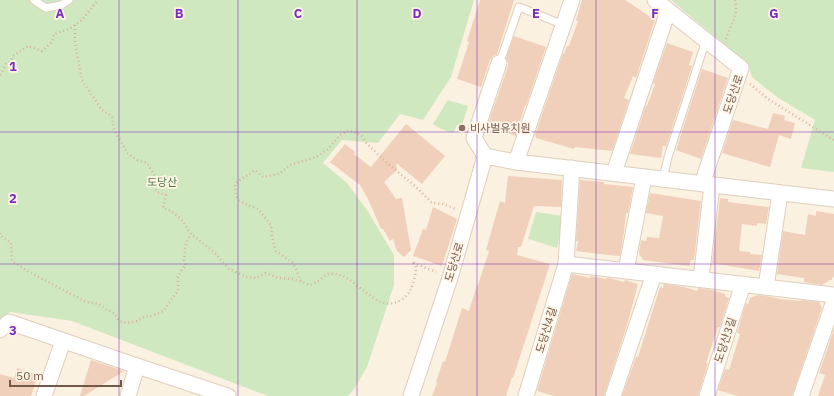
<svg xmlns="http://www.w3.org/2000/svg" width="834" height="396" viewBox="0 0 834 396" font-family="'IBM Plex Sans','Noto Sans KR',sans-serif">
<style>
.green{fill:#d0e8c0}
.building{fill:#f0d0ba}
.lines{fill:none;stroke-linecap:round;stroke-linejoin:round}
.lane-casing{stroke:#dfcebd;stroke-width:9}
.street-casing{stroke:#dfcebd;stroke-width:17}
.path{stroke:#d4b39d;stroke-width:2.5;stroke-dasharray:1 3;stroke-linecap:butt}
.lane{stroke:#fff;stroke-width:7}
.street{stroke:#fff;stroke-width:15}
.grid{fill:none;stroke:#7b2cbf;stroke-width:1;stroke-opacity:0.55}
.education-dot{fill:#8d6e63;stroke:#fff5e7;stroke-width:1.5}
.labels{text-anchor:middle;stroke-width:3.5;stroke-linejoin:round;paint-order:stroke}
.street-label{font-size:11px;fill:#725849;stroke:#fff5e7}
.education-label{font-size:11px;fill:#785e54;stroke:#fff5e7;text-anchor:start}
.park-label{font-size:11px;fill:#517842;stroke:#fff5e7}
.grid-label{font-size:13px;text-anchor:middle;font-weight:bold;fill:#7b2cbf;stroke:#fff5e7;stroke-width:3.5;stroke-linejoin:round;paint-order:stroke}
</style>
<rect width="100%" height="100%" fill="#fbf1e1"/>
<g class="green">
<path d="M0,0H474L451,77L423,120L400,114L378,143L342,140L323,163L347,183L367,210L394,255V285L367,367L354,389L348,396H268L72,321L10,312L0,319Z"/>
<path d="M671,0H834V172L801,168L815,120L777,97L752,77L748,64Z"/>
<path d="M448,100L468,106L462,125L458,124L453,133L441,129L433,124Z"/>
<path d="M536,212L563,216L557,248L528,239Z"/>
</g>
<g class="building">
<path d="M480,0H514L497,54L493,56L490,60L481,87L457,79L469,42L467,41Z"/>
<path d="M582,0H625L655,20L636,78L633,76L624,98L629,100L612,151L575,147L574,149L536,138L535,135L563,53L564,54L567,46H569L578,21L576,20Z"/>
<path d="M514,36L546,47L526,106L525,105L516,136L487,127L508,66V62L506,58Z"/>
<path d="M667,43L693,52L689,65L692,66L666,147L663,145L661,158L630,154L646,105L647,106L655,84L653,83Z"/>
<path d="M702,69L728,78L701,159L676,150Z"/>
<path d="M773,113L785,116L784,120L795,123L791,139L779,135L770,167L722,153L733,120L768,129Z"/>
<path d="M406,124L445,156L422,184L396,163L397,170L384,182L396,199L402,198L411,250L404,257L397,251L393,239L390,241L383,229H381L369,201L360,185L330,162L345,144L355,152L354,154L371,167Z"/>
<path d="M508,176L562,180L561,207L534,206L521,247H518L517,255L550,264L513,378L512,377L506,396H432L437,383L436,382L443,361L445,362L462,308L469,311L477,285H478L489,251L486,250L500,201L505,203Z"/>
<path d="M580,180L604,182V184L633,187L628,213H626L624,232L620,256L599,254L576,251L578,241H576Z"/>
<path d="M650,193L701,201L694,260H691L689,266L643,260L639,253L641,240L646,241L647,237L659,238L663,216L646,213Z"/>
<path d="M720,198L728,199V202L769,207L766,224L757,223V226L742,224L739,251L750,252V254L762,255L759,271L712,263Z"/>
<path d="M433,207L457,219L442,266L413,256L423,229L426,230Z"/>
<path d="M816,211L834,214V277L832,278V280H830L822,285L804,282V278L777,274L783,231L805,235L808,214L816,216Z"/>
<path d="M572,274L591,278L590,276L606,279L607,278H609L624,282L625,280L638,284L627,325L604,396H554L537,391Z"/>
<path d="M664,284L684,287L697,291L698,288L712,290L725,294V296L729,298L720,327H718L706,363H708L698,396H622L636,357H638L660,287L663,288Z"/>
<path d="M758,295L772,297L780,299L801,301V300L819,302L822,308L792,396H737L718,390L725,369L729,370L740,334L737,333L746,303L748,304L750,298Z"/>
<path d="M834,329V396H818L825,375L819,373Z"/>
<path d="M91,360L124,371L84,396H80Z"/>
<path d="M17,368L38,375L31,396H0V374L14,378Z"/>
</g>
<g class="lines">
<defs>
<g id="lane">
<path d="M34,0L46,8L61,5L69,0"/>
<path d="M502,56L519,7L564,25"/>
<path d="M663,179L668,157L706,40"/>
</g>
<g id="street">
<path d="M655,0L741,68L702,184"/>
<path d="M485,156L516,162L834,199"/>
<path d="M485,156L474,138L499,63"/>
<path d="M516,162L572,0"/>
<path d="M614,173L668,11"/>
<path d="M566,264L834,295"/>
<path d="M626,271L644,177"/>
<path d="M701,279L712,185"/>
<path d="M766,287L780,193"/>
<path d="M0,330L9,322L137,366L228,396"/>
<path d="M44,396L63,341"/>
<path d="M128,396L137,366"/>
<path d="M411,396L450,278L485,156"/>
<path d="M526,396L566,264L572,168"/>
<path d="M613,396L654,274"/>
<path d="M707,396L743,284"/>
<path d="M801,396L834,301"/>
</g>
</defs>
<use href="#lane" class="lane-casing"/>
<use href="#street" class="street-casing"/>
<g class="path">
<path d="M75,25V43L82,80L102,110L112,116L114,129L127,153L137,160L147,163L155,176L153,184L157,192L166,195L163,208L171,211L181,219L191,234L215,253L229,269L247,277L257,278L265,273L279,278L292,279L310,285C312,284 316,283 318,281C322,279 325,275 328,274C330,273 333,274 335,274C360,277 380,322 407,295C411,292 416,275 416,269C416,267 415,265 414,263L436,272"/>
<path d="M726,39C730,25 739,16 735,0"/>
<path d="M0,75L2,72L6,64L11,61L13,56L28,46L42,51L52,42L54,34L69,29L82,20L98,0"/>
<path d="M750,84L768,99L834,140"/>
<path d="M0,233V235L11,243L12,261L29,272L71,294L86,302L99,304L107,310L114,313L119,321L127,323L138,321L145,316H151L164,311L171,300L178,291V277L180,272L186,265L184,260L186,243L191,234"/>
<path d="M301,281L293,263L276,251L272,238L271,225L258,209L250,206L238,200L236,194L235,184C241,179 248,175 255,170L263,177L279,174L290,165L316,157L327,150L340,135L349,130L361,135L367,144L387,163L416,187L432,203L443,204L456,209"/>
</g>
<use href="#lane" class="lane"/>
<use href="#street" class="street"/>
</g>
<path class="grid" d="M119,0V396M238,0V396M357,0V396M477,0V396M596,0V396M715,0V396M0,132H834M0,264H834"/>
<circle class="education-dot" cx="462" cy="128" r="4"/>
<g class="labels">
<g class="street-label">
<text transform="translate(733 94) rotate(-71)" y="4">도당산로</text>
<text transform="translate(454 262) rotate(-73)" y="4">도당산로</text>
<text transform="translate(546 330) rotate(-73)" y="4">도당산4길</text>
<text transform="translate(725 340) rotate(-72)" y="4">도당산3길</text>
</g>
<g class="education-label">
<text x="470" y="132">비사벌유치원</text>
</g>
<g class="park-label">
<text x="162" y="186">도당산</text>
</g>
</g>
<g class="grid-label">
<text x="60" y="18">A</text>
<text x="179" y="18">B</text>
<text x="298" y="18">C</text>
<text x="417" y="18">D</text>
<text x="536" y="18">E</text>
<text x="655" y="18">F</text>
<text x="774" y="18">G</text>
<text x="13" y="71">1</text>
<text x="13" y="203">2</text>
<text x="13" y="335">3</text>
</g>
<path d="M10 380v6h111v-6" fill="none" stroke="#725849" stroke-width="2"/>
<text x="16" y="380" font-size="12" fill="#725849" stroke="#fff5e7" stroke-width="3" paint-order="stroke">50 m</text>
</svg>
